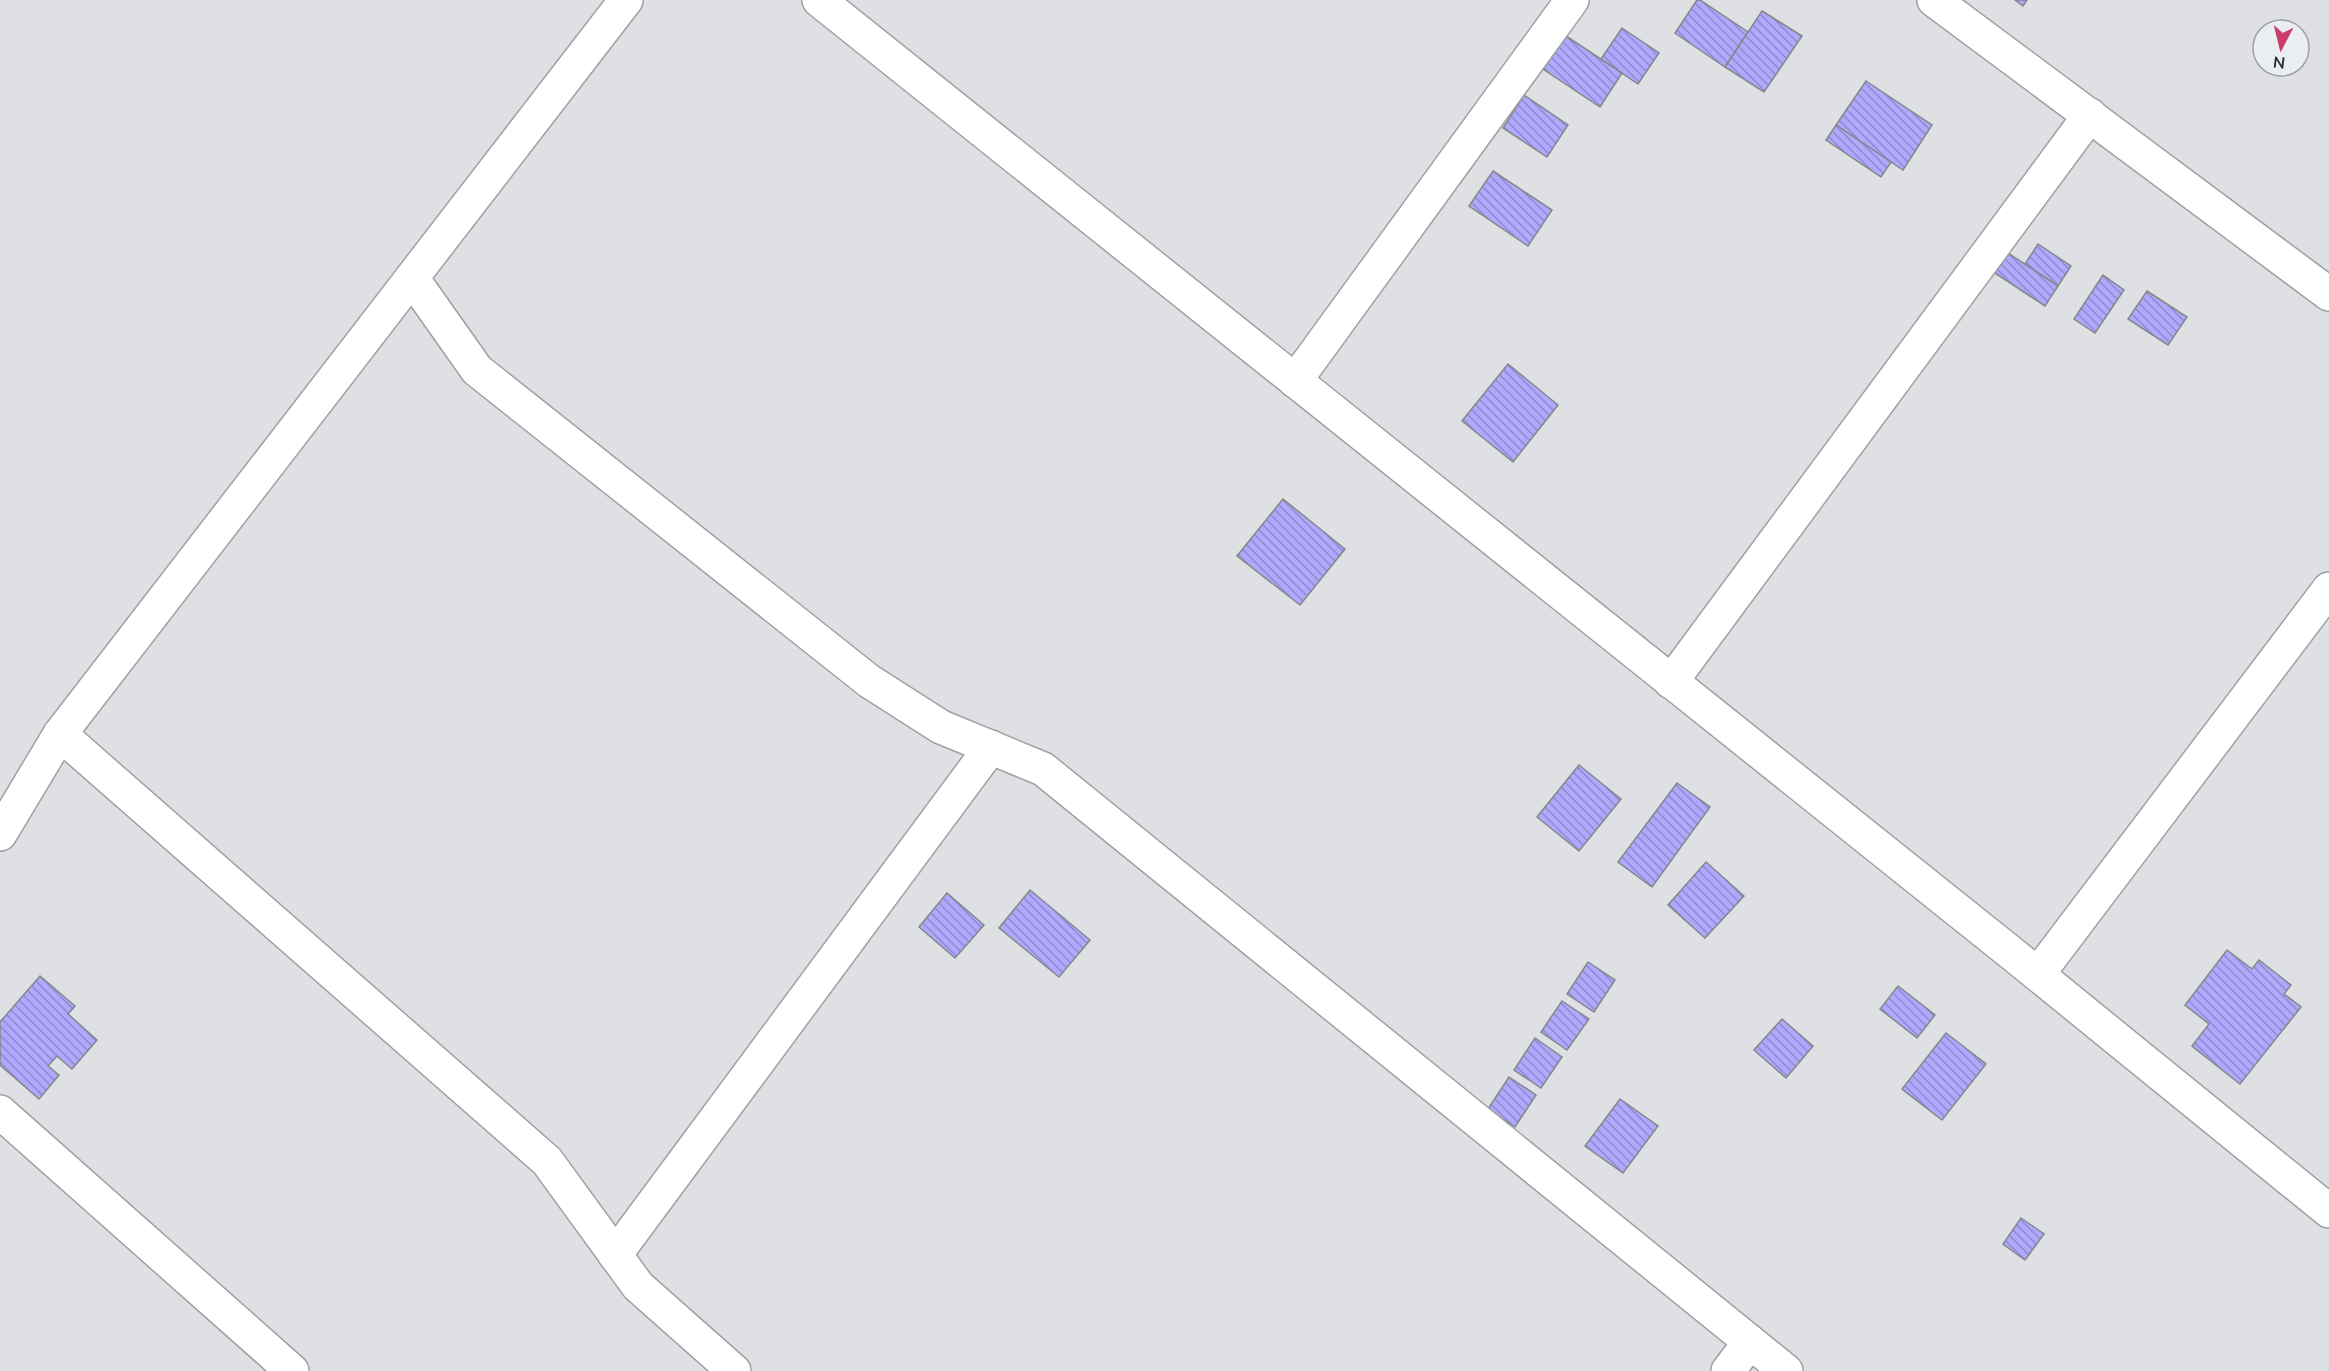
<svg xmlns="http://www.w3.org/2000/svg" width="2329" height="1371" viewBox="0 0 2329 1371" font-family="'Nunito Sans',sans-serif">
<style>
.building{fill:url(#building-back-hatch);stroke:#868689;stroke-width:1.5}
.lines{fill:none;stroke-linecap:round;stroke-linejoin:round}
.minor-casing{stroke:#9ea0a2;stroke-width:36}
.minor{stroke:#fff;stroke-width:33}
</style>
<defs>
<pattern id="building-back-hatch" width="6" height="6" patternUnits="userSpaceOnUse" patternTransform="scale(1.5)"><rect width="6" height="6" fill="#afa9fe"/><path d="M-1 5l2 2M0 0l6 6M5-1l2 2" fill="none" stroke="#8f8ace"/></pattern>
</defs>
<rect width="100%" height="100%" fill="#dee0e3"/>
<g class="building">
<path d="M1697,0H1700L1748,32L1725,67L1675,33Z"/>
<path d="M2015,0H2027L2023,6Z"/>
<path d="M1762,11L1802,36L1764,92L1725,67Z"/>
<path d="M1622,28L1659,53L1638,84L1601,59Z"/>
<path d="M1566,36L1622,73L1600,107L1543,69Z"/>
<path d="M1866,81L1932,125L1903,170L1836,125Z"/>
<path d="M1524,95L1568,125L1547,157L1503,128Z"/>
<path d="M1836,125L1891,162L1881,177L1826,140Z"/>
<path d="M1493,171L1552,210L1528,246L1469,206Z"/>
<path d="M2038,244L2071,266L2058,286L2025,264Z"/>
<path d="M2005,251L2058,286L2045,306L1992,271Z"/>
<path d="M2103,275L2124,290L2095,333L2074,319Z"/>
<path d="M2147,291L2187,317L2168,345L2128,319Z"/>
<path d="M1508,364L1558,405L1513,462L1462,421Z"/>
<path d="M1283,499L1345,549L1300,605L1237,556Z"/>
<path d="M1579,765L1621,799L1579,851L1537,817Z"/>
<path d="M1677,783L1710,807L1652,887L1618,862Z"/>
<path d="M1706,862L1744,896L1705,938L1668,905Z"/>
<path d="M1030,890L1090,940L1059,977L999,928Z"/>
<path d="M947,893L984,925L955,958L919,927Z"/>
<path d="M2227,950L2252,969L2259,960L2291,985L2284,994L2301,1007L2240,1084L2192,1046L2209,1024L2185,1005Z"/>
<path d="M1588,962L1615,980L1594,1012L1567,994Z"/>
<path d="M40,976L75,1006L68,1014L97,1040L72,1069L57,1056L48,1066L59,1075L39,1099L0,1065V1022Z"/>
<path d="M1898,986L1935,1015L1917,1038L1880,1009Z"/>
<path d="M1562,1001L1589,1019L1567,1050L1541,1032Z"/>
<path d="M1782,1019L1813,1046L1786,1078L1754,1050Z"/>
<path d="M1946,1033L1986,1064L1942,1120L1902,1089Z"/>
<path d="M1535,1038L1562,1057L1541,1088L1514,1070Z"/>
<path d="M1509,1077L1536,1095L1515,1127L1488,1109Z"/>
<path d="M1620,1099L1658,1126L1623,1173L1585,1146Z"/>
<path d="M2021,1218L2044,1234L2025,1260L2003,1244Z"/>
</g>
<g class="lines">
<defs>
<g id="minor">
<path d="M819,0L2015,956L2329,1211"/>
<path d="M1934,0L2329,294"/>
<path d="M412,278L477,370L869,681L941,727L1043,769L1786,1371"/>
<path d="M1295,381L1572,0"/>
<path d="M1671,682L2090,115"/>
<path d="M60,734L547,1161L638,1286L734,1371"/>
<path d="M0,834L60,734L626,0"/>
<path d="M2038,974L2329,589"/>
<path d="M0,1112L292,1371"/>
<path d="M615,1255L991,747"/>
<path d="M1728,1371L1750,1342"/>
</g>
</defs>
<use href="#minor" class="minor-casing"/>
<use href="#minor" class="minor"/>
</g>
<g transform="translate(2281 48) rotate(187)"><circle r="28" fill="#ebeef0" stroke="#9fa0a2" stroke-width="1.5"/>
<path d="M0-4.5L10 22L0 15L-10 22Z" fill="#ca3d6d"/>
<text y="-9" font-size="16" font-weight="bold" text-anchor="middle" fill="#2c2c2d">N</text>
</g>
</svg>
